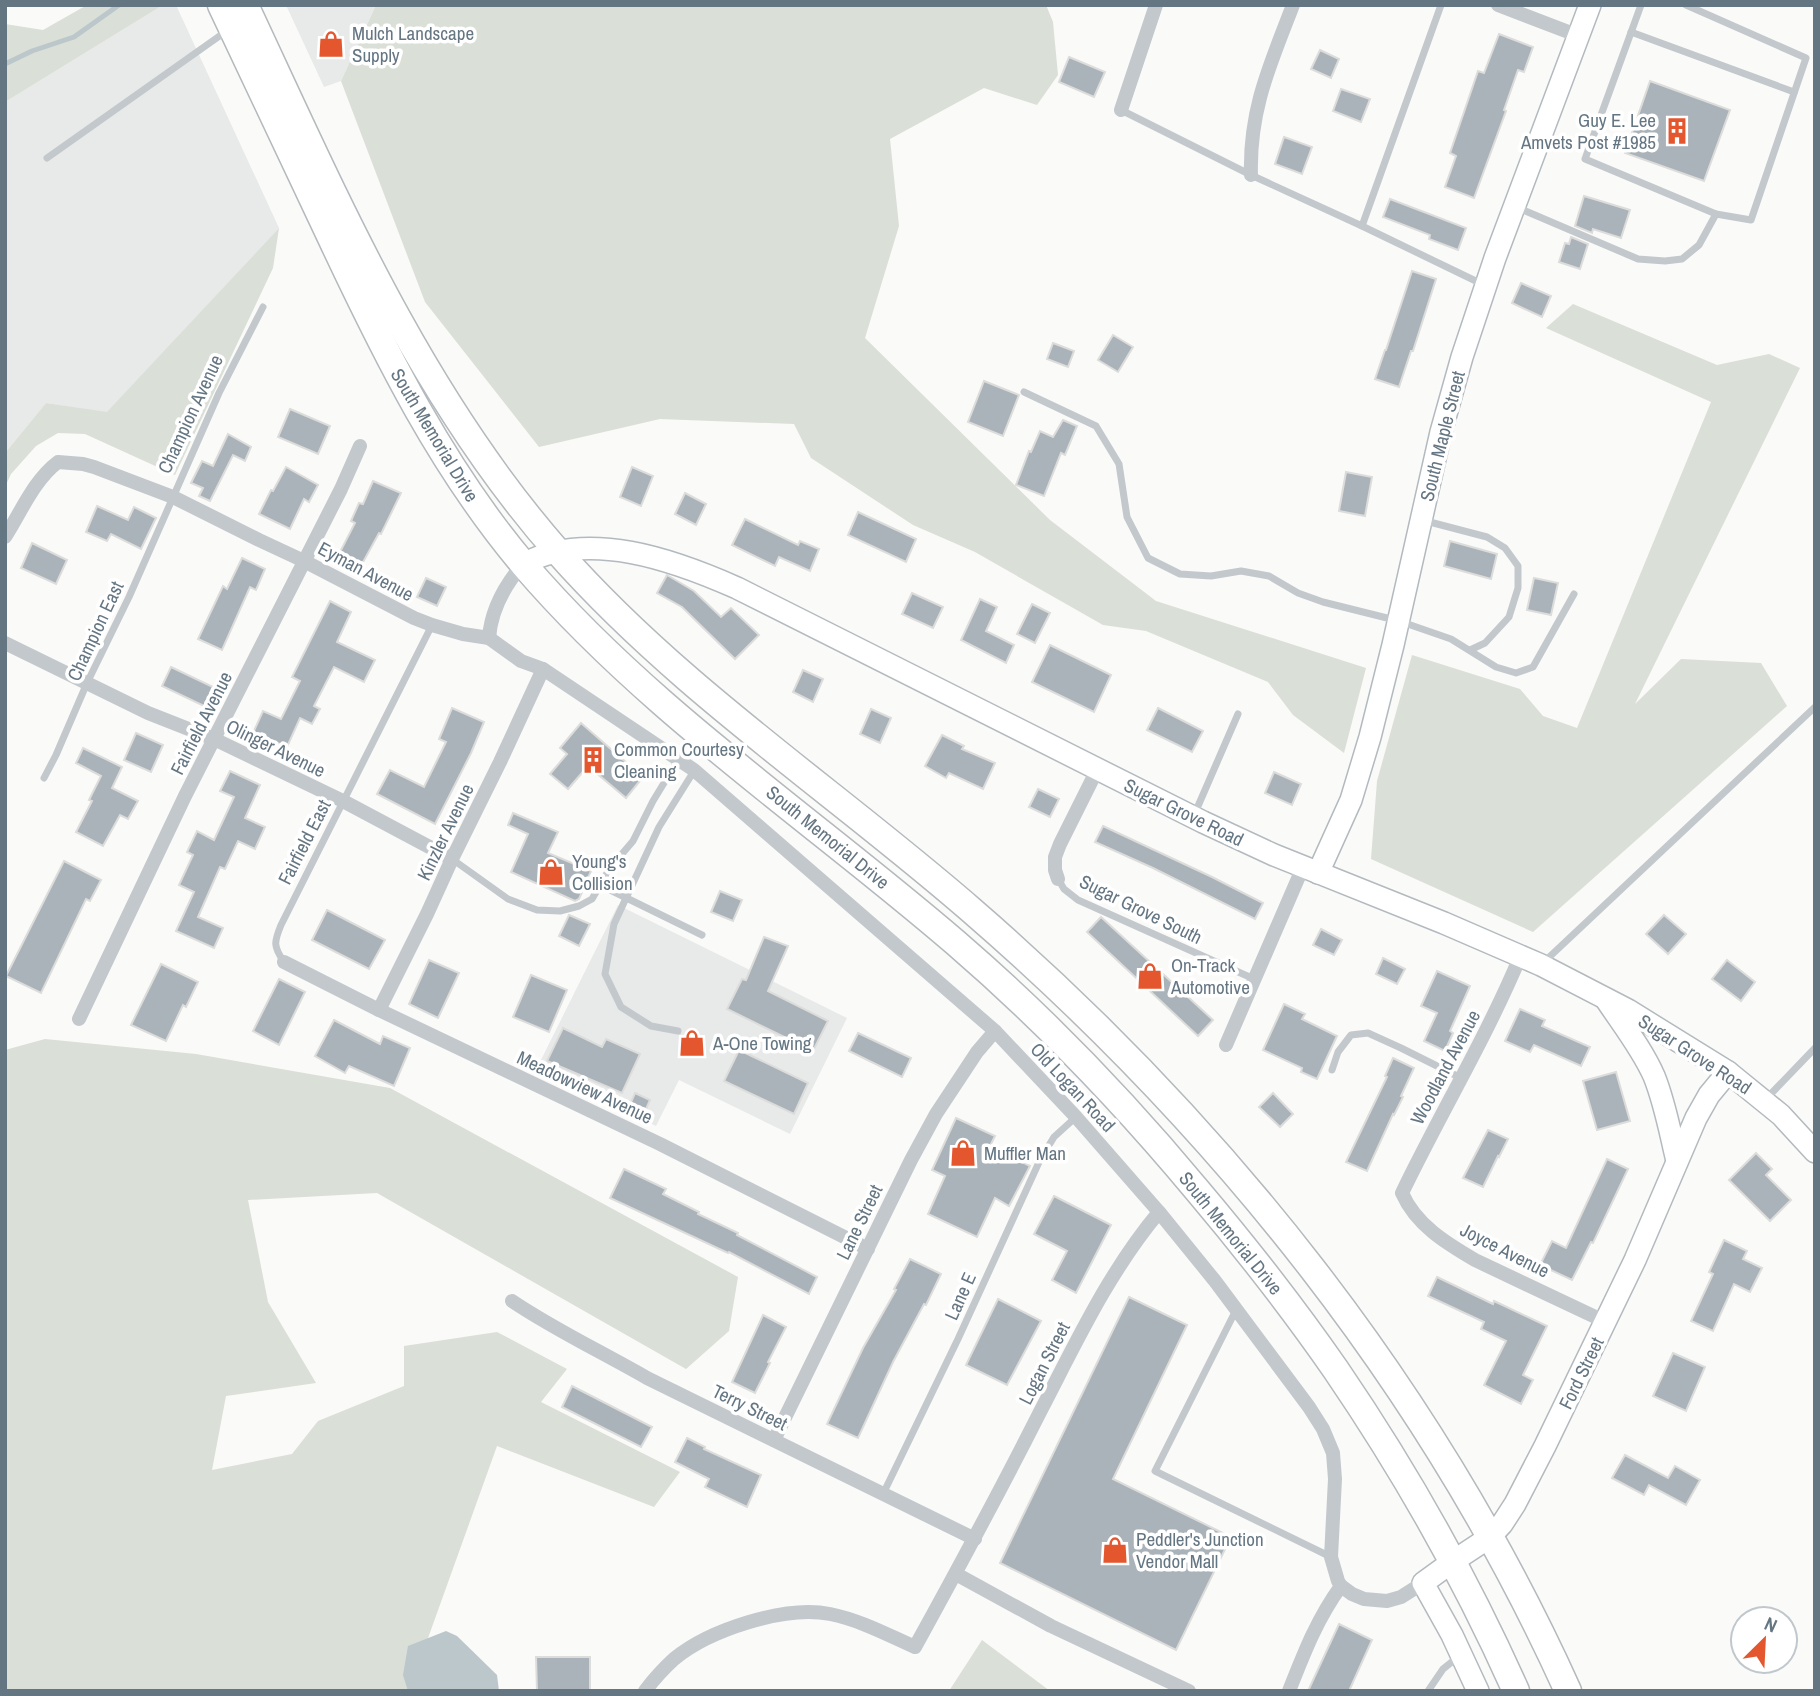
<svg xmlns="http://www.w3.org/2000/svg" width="1820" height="1696" viewBox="0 0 1820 1696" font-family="'Archivo Narrow',sans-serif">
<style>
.built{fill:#e8e9e9}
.green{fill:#dadfd7}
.water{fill:#bbc7cb}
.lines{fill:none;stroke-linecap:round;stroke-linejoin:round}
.stream{stroke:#bbc7cb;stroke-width:5}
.building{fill:#aab3b9;stroke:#dcdcda;stroke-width:2}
.secondary-casing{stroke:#b3babf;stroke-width:24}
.highway-casing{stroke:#b4b9bd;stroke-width:29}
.lane{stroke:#c3c8cc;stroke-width:7}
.street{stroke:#c3c8cc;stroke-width:14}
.secondary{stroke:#fff;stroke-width:21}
.highway{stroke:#fff;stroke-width:26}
.labels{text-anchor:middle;stroke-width:7;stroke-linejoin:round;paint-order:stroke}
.poi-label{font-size:19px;fill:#657683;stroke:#fff;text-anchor:start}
.street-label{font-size:19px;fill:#657683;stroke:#fff}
</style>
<rect width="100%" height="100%" fill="#fafaf8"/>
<g class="built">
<path d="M163,5H176L279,228L107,413L46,403L5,453V102Z"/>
<path d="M286,5H376L341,81L324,87Z"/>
<path d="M618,905L847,1018L790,1134L679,1080L656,1126L537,1068Z"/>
</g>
<g class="green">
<path d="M87,5H163L5,102V24L43,30Z"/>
<path d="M376,5H1046L1053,22L1058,75L1037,105L984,88L890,139L899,226L865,338L1050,520L1156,601L1366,668L1344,753L1293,715L1268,682L1146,631L1103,625L975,552L913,525L811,458L794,424L660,419L539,447L425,302L341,81Z"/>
<path d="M279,228L273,268L175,475L85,434L58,433L36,446L11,474L5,487V453L46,403L107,412Z"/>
<path d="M1573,304L1717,365L1769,354L1800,368L1635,704L1681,659L1761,663L1787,706L1533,932L1371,859L1377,781L1412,655L1520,689L1543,716L1577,728L1711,402L1546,328Z"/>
<path d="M45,1039L196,1054L390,1088L738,1277L729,1331L686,1369L377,1193L248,1200L268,1302L316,1383L226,1396L212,1470L292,1454L318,1421L404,1386V1346L497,1332L567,1369L541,1402L680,1472L654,1507L497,1446L409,1691H5V1050Z"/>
<path d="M982,1640L1050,1691H949Z"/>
</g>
<path class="water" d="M446,1631L457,1636L497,1675L499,1691H408L403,1675L408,1646Z"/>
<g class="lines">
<path class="stream" d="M5,64L32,51L74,37L119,5"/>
</g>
<g class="building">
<path d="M1499,34L1533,47L1524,72L1518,70L1504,110L1506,111L1474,198L1445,187L1456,156L1450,153L1478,71L1484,73Z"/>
<path d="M1320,50L1339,59L1331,78L1311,69Z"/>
<path d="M1069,57L1105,72L1094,97L1059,82Z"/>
<path d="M1650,81L1730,110L1704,181L1625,153Z"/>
<path d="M1341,89L1370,99L1361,122L1333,111Z"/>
<path d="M1284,137L1312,147L1302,174L1275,164Z"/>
<path d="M1584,196L1630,210L1621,238L1593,229L1592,233L1575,226Z"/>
<path d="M1390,199L1466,228L1458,250L1429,239L1430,235L1383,217Z"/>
<path d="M1571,237L1588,244L1580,269L1559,262L1565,243L1569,244Z"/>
<path d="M1412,271L1436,279L1413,351H1411L1399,387L1375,379L1385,350H1386Z"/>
<path d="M1521,283L1551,296L1542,317L1512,303Z"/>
<path d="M1113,335L1133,347L1118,372L1098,360Z"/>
<path d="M1053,343L1074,351L1068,367L1047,359Z"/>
<path d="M984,381L1019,395L1003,436L968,422Z"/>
<path d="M290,409L330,426L318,454L278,437Z"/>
<path d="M1063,420L1077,426L1065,455L1061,453L1044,496L1016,485L1029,451L1031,452L1040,431L1053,437Z"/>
<path d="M228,434L251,447L245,461L233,455L210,501L199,496L203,488L191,483L202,461L213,466Z"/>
<path d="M286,467L318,485L309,502L304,499L290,529L259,514L271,490L273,491Z"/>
<path d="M632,467L653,476L641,506L620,497Z"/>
<path d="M1346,472L1372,477L1365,516L1339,511Z"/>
<path d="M373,481L401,493L381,534L379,533L362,564L340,552L355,523L351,521L359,503L363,504Z"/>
<path d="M685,493L706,504L696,525L675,514Z"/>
<path d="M97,506L128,520L134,507L156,518L141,549L111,534L107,541L86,532Z"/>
<path d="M858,512L916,539L906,562L848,535Z"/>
<path d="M745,519L798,545L800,541L819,549L810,571L779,557L775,566L732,545Z"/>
<path d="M1450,541L1497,554L1491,579L1444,566Z"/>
<path d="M32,543L67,560L56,584L21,568Z"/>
<path d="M242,558L265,569L256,590L250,587L222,650L198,639L223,586L227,589Z"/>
<path d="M667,575L694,591L721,617L731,608L759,635L735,659L682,607L657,593Z"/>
<path d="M426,578L446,587L437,606L417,597Z"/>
<path d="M1534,578L1558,583L1551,615L1527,610Z"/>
<path d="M912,593L943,607L933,628L902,614Z"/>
<path d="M980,599L997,607L986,631L1014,645L1006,663L961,640Z"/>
<path d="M330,601L351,612L337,642L375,660L364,682L334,667L314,706L320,709L312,724L300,718L287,747L253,733L263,711L281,719L300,681L292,677Z"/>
<path d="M1032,604L1050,613L1035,643L1017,634Z"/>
<path d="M1050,645L1111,675L1094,712L1032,682Z"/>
<path d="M171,667L213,687L204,706L162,686Z"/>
<path d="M803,670L823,679L813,702L793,692Z"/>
<path d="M452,708L484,722L471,753L435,824L377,794L390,770L424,787L446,742L439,739Z"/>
<path d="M1158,708L1203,731L1192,752L1147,730Z"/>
<path d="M871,709L891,718L880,743L860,734Z"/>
<path d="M581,723L643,777L626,798L588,766L568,789L550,774L567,754L560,748Z"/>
<path d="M136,733L163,745L151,772L124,760Z"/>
<path d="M942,735L964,746L962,749L995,763L983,789L949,773L946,778L925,766Z"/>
<path d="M83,748L122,767L112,788L138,801L128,819L120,815L103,846L76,832L92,801L89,800L101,776L76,763Z"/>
<path d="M230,771L260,785L245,818L265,827L255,849L238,841L225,869L220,867L198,917L223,928L214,948L176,931L194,892L179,885L193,855L187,852L197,831L214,840L234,797L220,791Z"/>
<path d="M1274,772L1301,784L1292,805L1265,793Z"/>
<path d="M1038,789L1059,799L1050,817L1029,807Z"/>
<path d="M513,813L558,832L548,853L591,871L579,899L575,901L511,872L528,834L508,825Z"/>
<path d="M1103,826L1212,877L1263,903L1255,919L1153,868L1095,842Z"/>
<path d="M64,861L101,880L90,901L86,899L41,993L6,976Z"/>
<path d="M720,891L742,900L733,921L711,912Z"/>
<path d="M327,910L385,940L369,969L312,940Z"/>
<path d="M569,915L590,924L579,946L559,936Z"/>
<path d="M1664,915L1686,934L1668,954L1646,934Z"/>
<path d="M1101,917L1213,1020L1198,1036L1087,932Z"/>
<path d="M1321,929L1342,940L1334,955L1313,945Z"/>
<path d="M764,937L788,946L768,991L828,1021L813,1051L727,1009L742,979L746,980Z"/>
<path d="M1383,958L1405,969L1397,984L1376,974Z"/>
<path d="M429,960L459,973L438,1018L409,1004Z"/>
<path d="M1727,960L1755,982L1741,1001L1712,979Z"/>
<path d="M161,964L198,982L186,1007L183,1005L166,1041L131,1025Z"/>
<path d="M1437,971L1470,986L1450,1031L1453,1033L1445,1051L1424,1041L1437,1013L1421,1006Z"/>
<path d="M531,975L567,990L549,1032L513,1017Z"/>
<path d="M279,979L305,992L279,1045L253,1031Z"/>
<path d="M1284,1004L1305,1014L1302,1019L1337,1036L1317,1079L1301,1072L1302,1068L1263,1050Z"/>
<path d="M1520,1009L1545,1020L1542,1026L1590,1047L1581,1066L1534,1045L1530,1052L1505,1041Z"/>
<path d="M334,1020L380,1044L383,1036L410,1048L394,1086L349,1066L345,1073L315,1056Z"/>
<path d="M563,1028L602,1047L606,1039L640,1054L622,1093L547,1061Z"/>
<path d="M858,1033L911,1058L902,1077L849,1051Z"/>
<path d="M739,1050L808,1083L794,1114L724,1081Z"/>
<path d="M1393,1058L1414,1068L1401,1096L1403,1097L1394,1115L1393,1114L1367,1171L1346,1162L1387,1077L1385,1076Z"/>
<path d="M1616,1072L1630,1121L1597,1130L1583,1081Z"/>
<path d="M635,1093L650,1100L643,1116L628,1109Z"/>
<path d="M1273,1093L1293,1114L1280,1127L1259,1107Z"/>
<path d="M956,1118L995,1136L990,1146L1030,1166L1009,1206L995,1198L977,1237L928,1214L945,1176L932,1170Z"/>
<path d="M1488,1130L1508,1139L1499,1157L1498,1156L1483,1187L1463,1178Z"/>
<path d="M1756,1153L1772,1169L1766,1175L1791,1200L1770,1221L1729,1180Z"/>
<path d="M1607,1159L1628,1169L1593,1243L1591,1242L1572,1280L1540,1265L1552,1241L1566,1248Z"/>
<path d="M624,1169L666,1189L663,1194L699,1212L698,1214L738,1233L737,1235L817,1277L809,1294L729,1252L728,1253L610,1198Z"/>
<path d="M1054,1196L1111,1225L1076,1293L1052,1280L1067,1251L1034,1234Z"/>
<path d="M1724,1240L1747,1251L1743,1259L1762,1268L1750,1292L1734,1284L1713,1331L1691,1321L1713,1274L1709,1272Z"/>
<path d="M910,1259L941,1274L926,1305L924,1304L893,1362L858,1438L827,1424L863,1348L896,1290L894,1289Z"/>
<path d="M1437,1277L1493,1304L1494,1301L1547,1326L1523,1375L1533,1380L1521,1404L1484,1385L1506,1341L1481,1329L1484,1322L1428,1296Z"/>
<path d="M1129,1297L1187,1325L1113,1479L1231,1537L1176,1650L1000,1563Z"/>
<path d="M998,1299L1041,1321L1007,1385L966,1365Z"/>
<path d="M763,1315L786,1327L768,1362L770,1363L755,1393L732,1382Z"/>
<path d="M1673,1353L1705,1367L1686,1411L1653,1396Z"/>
<path d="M572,1386L652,1427L641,1447L562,1407Z"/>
<path d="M687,1438L705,1447L704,1449L761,1475L747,1507L705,1487L709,1479L675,1462Z"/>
<path d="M1625,1455L1668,1478L1675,1466L1700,1480L1686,1505L1649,1485L1644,1495L1612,1478Z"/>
<path d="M1339,1624L1372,1640L1349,1691H1308Z"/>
<path d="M536,1657H590V1691H537Z"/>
</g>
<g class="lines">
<defs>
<g id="secondary">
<path d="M523,564C588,529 674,560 737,588L1203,822L1274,855L1444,923L1541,965L1628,1010L1728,1072L1781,1115L1815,1152"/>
<path d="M1318,873L1351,800L1370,737L1393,645L1441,432L1462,357L1495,258L1590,5"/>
<path d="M1607,1001C1623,1025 1642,1049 1654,1076C1665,1103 1670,1132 1677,1161"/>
<path d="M1478,1691L1452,1635L1423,1583L1452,1562L1490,1537L1502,1524L1515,1504L1545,1446L1635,1260L1696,1118L1709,1095L1728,1072"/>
</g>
<g id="highway">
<path d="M221,5C258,84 295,162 332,240C386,355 442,468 524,565C649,711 811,818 956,943C1043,1018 1123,1101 1197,1190C1246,1248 1293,1308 1336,1370C1405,1471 1466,1579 1516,1691"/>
<path d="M245,5C334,195 418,393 558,552C679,689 833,790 970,909C1220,1125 1431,1388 1568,1691"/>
</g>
</defs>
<use href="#secondary" class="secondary-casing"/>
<use href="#highway" class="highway-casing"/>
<g class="lane">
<path d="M1641,5L1585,159L1716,214L1751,220L1806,58L1686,5"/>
<path d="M1631,32L1794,92"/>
<path d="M1121,110L1251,175L1362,226L1482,284"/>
<path d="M47,158L228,30"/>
<path d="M1516,207L1638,259L1665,261L1682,259L1699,245L1716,214"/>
<path d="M1362,226L1441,5"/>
<path d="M1024,392L1096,426L1119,464L1127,517L1148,558L1180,574L1211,576L1241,571L1269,576L1298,593L1323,602L1399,621L1451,639L1496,667L1516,673L1533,667L1574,594"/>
<path d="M1422,520L1487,537L1505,548L1518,566V588L1509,617L1485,643L1470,650"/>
<path d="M44,778L56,755L87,683L129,597L219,393L263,307"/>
<path d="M1195,813L1238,714"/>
<path d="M452,859L508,899L537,910L560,911L579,906L592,899L610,868L633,841L653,801L678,760"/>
<path d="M1058,879L1064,889L1078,900L1254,979"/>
<path d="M600,885L702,935"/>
<path d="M284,962C273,946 274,942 281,925L432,625"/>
<path d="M1544,962L1815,707"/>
<path d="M678,1031L651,1026L621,1007L605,974L614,924L659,827L694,771"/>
<path d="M1332,1070L1338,1052L1351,1035L1368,1033L1401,1048L1461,1078"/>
<path d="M1765,1100L1815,1048"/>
<path d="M1236,1310L1155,1471L1331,1557"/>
<path d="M883,1494L958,1339L1040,1160L1054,1137L1076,1117"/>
<path d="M1428,1691L1443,1669L1458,1657"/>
</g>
<g class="street">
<path d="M1498,5L1579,36"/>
<path d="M1121,110L1156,5"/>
<path d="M1251,175C1249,110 1270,65 1293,5"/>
<path d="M5,537C21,512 34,480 58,462L83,464L94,467L173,497L259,540L304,561L414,618L432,625L463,634L489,638L521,661L543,669L694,770L995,1031L1076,1117L1159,1212L1215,1281L1309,1407L1323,1429L1333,1453L1335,1479L1331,1557L1338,1581L1341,1586L1352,1594L1364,1599L1387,1601L1401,1597L1423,1583"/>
<path d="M489,638C491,610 505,585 523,564"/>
<path d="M5,643L148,713L214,739L343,801L452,859"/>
<path d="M1058,879L1055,870V857L1060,844L1097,770"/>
<path d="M1520,957C1486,1038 1440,1114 1402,1193C1416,1225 1446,1243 1475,1260L1606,1322"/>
<path d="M284,962L379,1010L660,1144L868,1249"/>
<path d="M379,1010L427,914L452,859L500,762L543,669"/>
<path d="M79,1019L185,796L341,489L360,446"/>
<path d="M1226,1045L1303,867"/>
<path d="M512,1301C555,1330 602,1352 647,1378L975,1539"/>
<path d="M774,1440L911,1160L936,1114L977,1052L995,1031"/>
<path d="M956,1574L1051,1626L1189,1691"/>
<path d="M645,1691C654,1679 663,1669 674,1659C709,1630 785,1605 830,1614C860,1620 888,1635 915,1647C958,1569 1000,1491 1040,1412C1076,1343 1108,1273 1159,1212"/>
<path d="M1289,1691C1304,1653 1317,1619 1341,1586"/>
</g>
<use href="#secondary" class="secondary"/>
<use href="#highway" class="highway"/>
</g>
<defs>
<symbol id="shop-bare" viewBox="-9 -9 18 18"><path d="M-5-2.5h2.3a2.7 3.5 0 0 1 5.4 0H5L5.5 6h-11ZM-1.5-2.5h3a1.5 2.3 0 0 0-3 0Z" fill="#e4572e" stroke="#fff" stroke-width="2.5" paint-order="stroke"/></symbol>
<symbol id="building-bare" viewBox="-9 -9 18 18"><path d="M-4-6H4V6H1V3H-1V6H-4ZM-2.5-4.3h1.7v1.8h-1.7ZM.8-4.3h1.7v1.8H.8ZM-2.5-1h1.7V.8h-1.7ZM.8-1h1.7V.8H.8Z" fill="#e4572e" stroke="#fff" stroke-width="2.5" paint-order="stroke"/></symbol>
</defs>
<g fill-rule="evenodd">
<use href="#shop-bare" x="312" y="25" width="38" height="38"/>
<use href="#building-bare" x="1658" y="112" width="38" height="38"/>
<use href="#building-bare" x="574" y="741" width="38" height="38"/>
<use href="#shop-bare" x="532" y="853" width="38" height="38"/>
<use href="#shop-bare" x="1131" y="957" width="38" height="38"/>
<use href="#shop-bare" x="673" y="1024" width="38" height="38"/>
<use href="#shop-bare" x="944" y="1134" width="38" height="38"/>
<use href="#shop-bare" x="1096" y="1531" width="38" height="38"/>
</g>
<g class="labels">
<g class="poi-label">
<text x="352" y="40">Mulch Landscape<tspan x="352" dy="22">Supply</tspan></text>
<text x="1656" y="127" text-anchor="end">Guy E. Lee<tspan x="1656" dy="22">Amvets Post #1985</tspan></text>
<text x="614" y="756">Common Courtesy<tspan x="614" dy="22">Cleaning</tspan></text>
<text x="572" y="868">Young's<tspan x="572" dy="22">Collision</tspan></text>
<text x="1171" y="972">On-Track<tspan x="1171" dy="22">Automotive</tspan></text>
<text x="713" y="1050">A-One Towing</text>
<text x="984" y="1160">Muffler Man</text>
<text x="1136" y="1546">Peddler's Junction<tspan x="1136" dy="22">Vendor Mall</tspan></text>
</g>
<g class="street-label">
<text transform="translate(190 414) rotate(-65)" y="7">Champion Avenue</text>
<text transform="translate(435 435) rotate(59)" y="7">South Memorial Drive</text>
<text transform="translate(1442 436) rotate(-76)" y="7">South Maple Street</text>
<text transform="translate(366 571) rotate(28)" y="7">Eyman Avenue</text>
<text transform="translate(95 631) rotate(-65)" y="7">Champion East</text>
<text transform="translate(201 723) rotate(-63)" y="7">Fairfield Avenue</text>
<text transform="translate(276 748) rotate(26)" y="7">Olinger Avenue</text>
<text transform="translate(1184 812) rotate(26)" y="7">Sugar Grove Road</text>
<text transform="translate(445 832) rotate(-64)" y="7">Kinzler Avenue</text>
<text transform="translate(828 837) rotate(39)" y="7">South Memorial Drive</text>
<text transform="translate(304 842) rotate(-63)" y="7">Fairfield East</text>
<text transform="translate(1141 909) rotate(26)" y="7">Sugar Grove South</text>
<text transform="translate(1695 1054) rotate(33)" y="7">Sugar Grove Road</text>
<text transform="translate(1445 1067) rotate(-62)" y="7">Woodland Avenue</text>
<text transform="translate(585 1087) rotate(25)" y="7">Meadowview Avenue</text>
<text transform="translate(1073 1087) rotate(47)" y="7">Old Logan Road</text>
<text transform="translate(859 1222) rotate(-64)" y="7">Lane Street</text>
<text transform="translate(1231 1233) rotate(51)" y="7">South Memorial Drive</text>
<text transform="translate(1505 1250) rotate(27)" y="7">Joyce Avenue</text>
<text transform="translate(960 1296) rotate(-66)" y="7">Lane E</text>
<text transform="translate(1044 1363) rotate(-63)" y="7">Logan Street</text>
<text transform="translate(1581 1373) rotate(-64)" y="7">Ford Street</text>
<text transform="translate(750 1407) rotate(26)" y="7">Terry Street</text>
</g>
</g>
<rect width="1820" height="1696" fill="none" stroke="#657683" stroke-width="14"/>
<g transform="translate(1764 1640) rotate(24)"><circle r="33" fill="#ffffff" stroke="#c1c8cd" stroke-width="2"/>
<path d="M0-5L12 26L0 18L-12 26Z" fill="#e4572e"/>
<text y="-10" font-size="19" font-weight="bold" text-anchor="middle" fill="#657683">N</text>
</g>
</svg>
